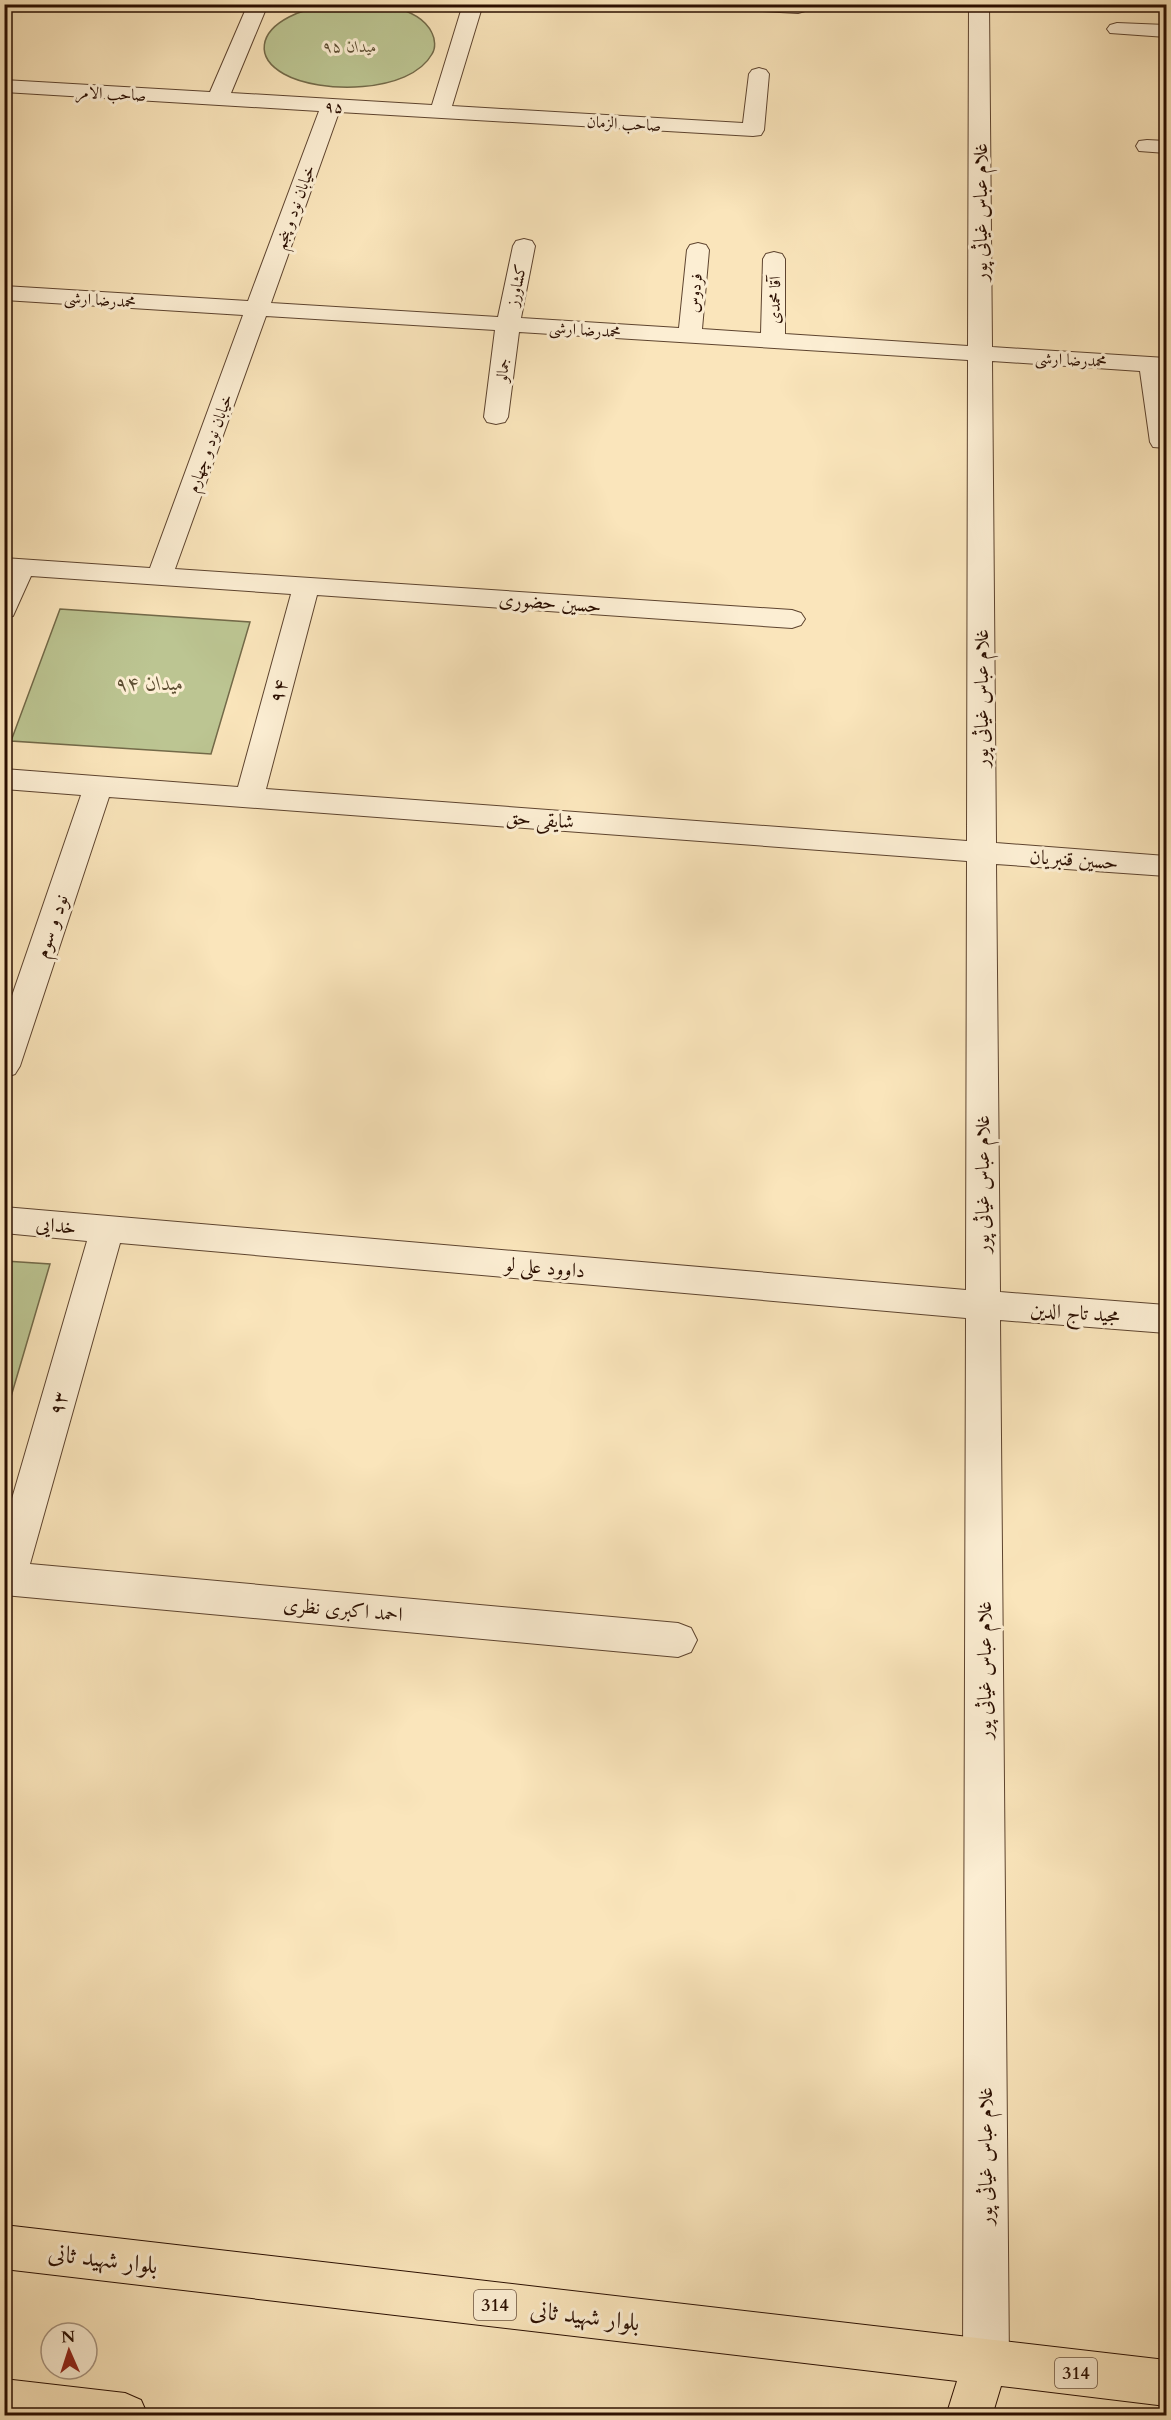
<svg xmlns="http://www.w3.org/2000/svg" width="1171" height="2420" viewBox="0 0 1171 2420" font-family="Cardo,Amiri,serif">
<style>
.green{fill:#bcc592;stroke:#736a49;stroke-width:1.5}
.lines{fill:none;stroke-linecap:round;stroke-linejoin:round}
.minor-casing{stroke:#5e442f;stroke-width:2}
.major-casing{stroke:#2a0e00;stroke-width:2}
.minor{fill:#fceed3;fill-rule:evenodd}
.major{fill:#fae5bb;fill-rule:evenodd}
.labels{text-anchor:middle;stroke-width:6;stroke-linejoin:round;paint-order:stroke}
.far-park-label{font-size:16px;font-style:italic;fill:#5d4e33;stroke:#fceed3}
.far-street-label{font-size:16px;fill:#2a0e00;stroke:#fceed3}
.shield{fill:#fceed3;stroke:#69513f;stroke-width:1.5}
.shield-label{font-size:18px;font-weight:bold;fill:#2a0e00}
.street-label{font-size:20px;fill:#2a0e00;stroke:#fceed3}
.park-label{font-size:20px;font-style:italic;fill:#5d4e33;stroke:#fceed3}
.near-street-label{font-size:24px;fill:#2a0e00;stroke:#fceed3}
</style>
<rect width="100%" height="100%" fill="#fae5bb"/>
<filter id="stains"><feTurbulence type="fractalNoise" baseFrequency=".00333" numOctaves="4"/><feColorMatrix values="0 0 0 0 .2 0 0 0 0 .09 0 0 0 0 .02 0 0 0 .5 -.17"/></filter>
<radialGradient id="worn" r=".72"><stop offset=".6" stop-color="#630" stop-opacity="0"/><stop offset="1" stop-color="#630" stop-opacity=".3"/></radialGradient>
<g class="green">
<path d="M332,5C362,4 417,1 432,33C435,39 436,48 432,54C410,94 319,94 284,74C254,57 260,32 289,17C302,10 318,7 332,5Z"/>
<path d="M60,609L250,622L211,754L11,741Z"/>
<path d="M5,1261L50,1264L5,1417L4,1261Z"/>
</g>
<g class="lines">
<defs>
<g id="minor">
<path d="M248,4H268L231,93L432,105L463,4H483L452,106L743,123L749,74L752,70L759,68L766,70L769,74L764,130L761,135L753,136L339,112L271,303L498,317L513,246L516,241L524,239L532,241L535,246L521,318L679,328L687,250L690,245L698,243L706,245L709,250L702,329L761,333L763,259L766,254L774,252L782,254L785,259V334L968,346L969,4H989L992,347L1166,358V372H1164L1166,388V448L1153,447L1150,442L1140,371L992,361L996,843L1166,856V876L996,864L1000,1292L1166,1305V1333L1000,1320L1009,2363L1002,2379L986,2386L970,2379L963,2363L966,1318L120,1243L30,1564L678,1623L691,1628L697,1640L691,1652L678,1657L4,1595V1526L87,1241L4,1233V1207L966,1290L967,861L109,797L20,1066L15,1074L4,1078V1019L81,795L4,789V769L238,787L291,594L31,576L13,616L4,618V558L150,568L243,315L4,300V286L248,301L319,111L4,92V80L210,92ZM266,316L495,330L484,417L487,422L496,424L505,422L508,417L519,332L968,360L967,841L266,789L317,595L792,628L801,625L805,619L801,613L792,610L175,569Z"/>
<path d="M736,4H806L808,7L805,11L798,13L746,10L739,8Z"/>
<path d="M1117,23L1166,25V37L1110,33L1107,29L1110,25Z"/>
<path d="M1147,140L1166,141V153L1139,151L1136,146L1139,141Z"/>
</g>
<g id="major">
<path d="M4,2225L1166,2360V2406L1001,2386L992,2416H946L957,2381L4,2269Z"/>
<path d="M4,2379L125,2393L141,2400L148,2416H4Z"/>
</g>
</defs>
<use href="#minor" class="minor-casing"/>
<use href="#major" class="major-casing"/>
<use href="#minor" class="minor"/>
<use href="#major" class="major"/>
</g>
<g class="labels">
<g class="far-park-label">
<text x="350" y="52">میدان ۹۵</text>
</g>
<g class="far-street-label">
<text transform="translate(111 93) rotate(3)" y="6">صاحب الامر</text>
<text transform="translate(334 106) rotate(3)" y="6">۹۵</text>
<text transform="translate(624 123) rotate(3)" y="6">صاحب الزمان</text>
<text transform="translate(294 207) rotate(-70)" y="6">خیابان نود و پنجم</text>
<text transform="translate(516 285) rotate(-78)" y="6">کشاورز</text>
<text transform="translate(694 293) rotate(-84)" y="6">فردوس</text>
<text transform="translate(100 299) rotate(4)" y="6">محمدرضا ارشی</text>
<text transform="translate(774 300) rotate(-89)" y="6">آقا محمدی</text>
<text transform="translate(585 329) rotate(4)" y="6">محمدرضا ارشی</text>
<text transform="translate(1071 359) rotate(3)" y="6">محمدرضا ارشی</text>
<text transform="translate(502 370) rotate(-83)" y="6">جمالو</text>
<text transform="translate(209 443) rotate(-70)" y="6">خیابان نود و چهارم</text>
</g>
<g class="shield">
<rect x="474" y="2290" width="42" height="30" rx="4.5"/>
<rect x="1055" y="2358" width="42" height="30" rx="4.5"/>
</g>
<g class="shield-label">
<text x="495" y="2311">314</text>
<text x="1076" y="2379">314</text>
</g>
<g class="street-label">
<text transform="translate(980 212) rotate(-90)" y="7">غلام عباس غیاثی ‌پور</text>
<text transform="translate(550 602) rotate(4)" y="7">حسین حضوری</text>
<text transform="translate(278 691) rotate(-75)" y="7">۹۴</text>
<text transform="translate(981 698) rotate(-90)" y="7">غلام عباس غیاثی ‌پور</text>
<text transform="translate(540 819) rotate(4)" y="7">شایقی حق</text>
<text transform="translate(1074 859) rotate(4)" y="7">حسین قنبریان</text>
<text transform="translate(51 926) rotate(-71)" y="7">نود و سوم</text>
<text transform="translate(982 1184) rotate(-90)" y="7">غلام عباس غیاثی ‌پور</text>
<text transform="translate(56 1225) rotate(5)" y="7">خدایی</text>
<text transform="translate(545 1267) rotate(5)" y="7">داوود علی لو</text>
<text transform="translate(1075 1312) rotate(4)" y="7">مجید تاج الدین</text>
<text transform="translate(58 1403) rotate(-74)" y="7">۹۳</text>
<text transform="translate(343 1609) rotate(5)" y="7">احمد اکبری نظری</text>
<text transform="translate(984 1670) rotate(-90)" y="7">غلام عباس غیاثی ‌پور</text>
<text transform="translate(985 2156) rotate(-90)" y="7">غلام عباس غیاثی ‌پور</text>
</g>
<g class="park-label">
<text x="150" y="690">میدان ۹۴</text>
</g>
<g class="near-street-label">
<text transform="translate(103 2259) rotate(7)" y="8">بلوار شهید ثانی</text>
<text transform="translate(585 2316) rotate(7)" y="8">بلوار شهید ثانی</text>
</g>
</g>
<rect width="1171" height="2420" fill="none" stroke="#fae5bb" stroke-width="24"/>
<rect x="6" y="6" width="1159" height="2408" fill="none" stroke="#2a0e00" stroke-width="3"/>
<rect x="12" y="12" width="1147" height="2396" fill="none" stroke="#2a0e00" stroke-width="1.5"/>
<g transform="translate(69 2351) rotate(357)"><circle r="28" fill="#fceed3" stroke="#a8947f" stroke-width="1.5"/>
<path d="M0-4.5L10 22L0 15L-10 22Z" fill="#8f2418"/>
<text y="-9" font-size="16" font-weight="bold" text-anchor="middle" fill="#2a0e00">N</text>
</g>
<rect width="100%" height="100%" filter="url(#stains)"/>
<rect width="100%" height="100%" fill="url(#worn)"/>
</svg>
